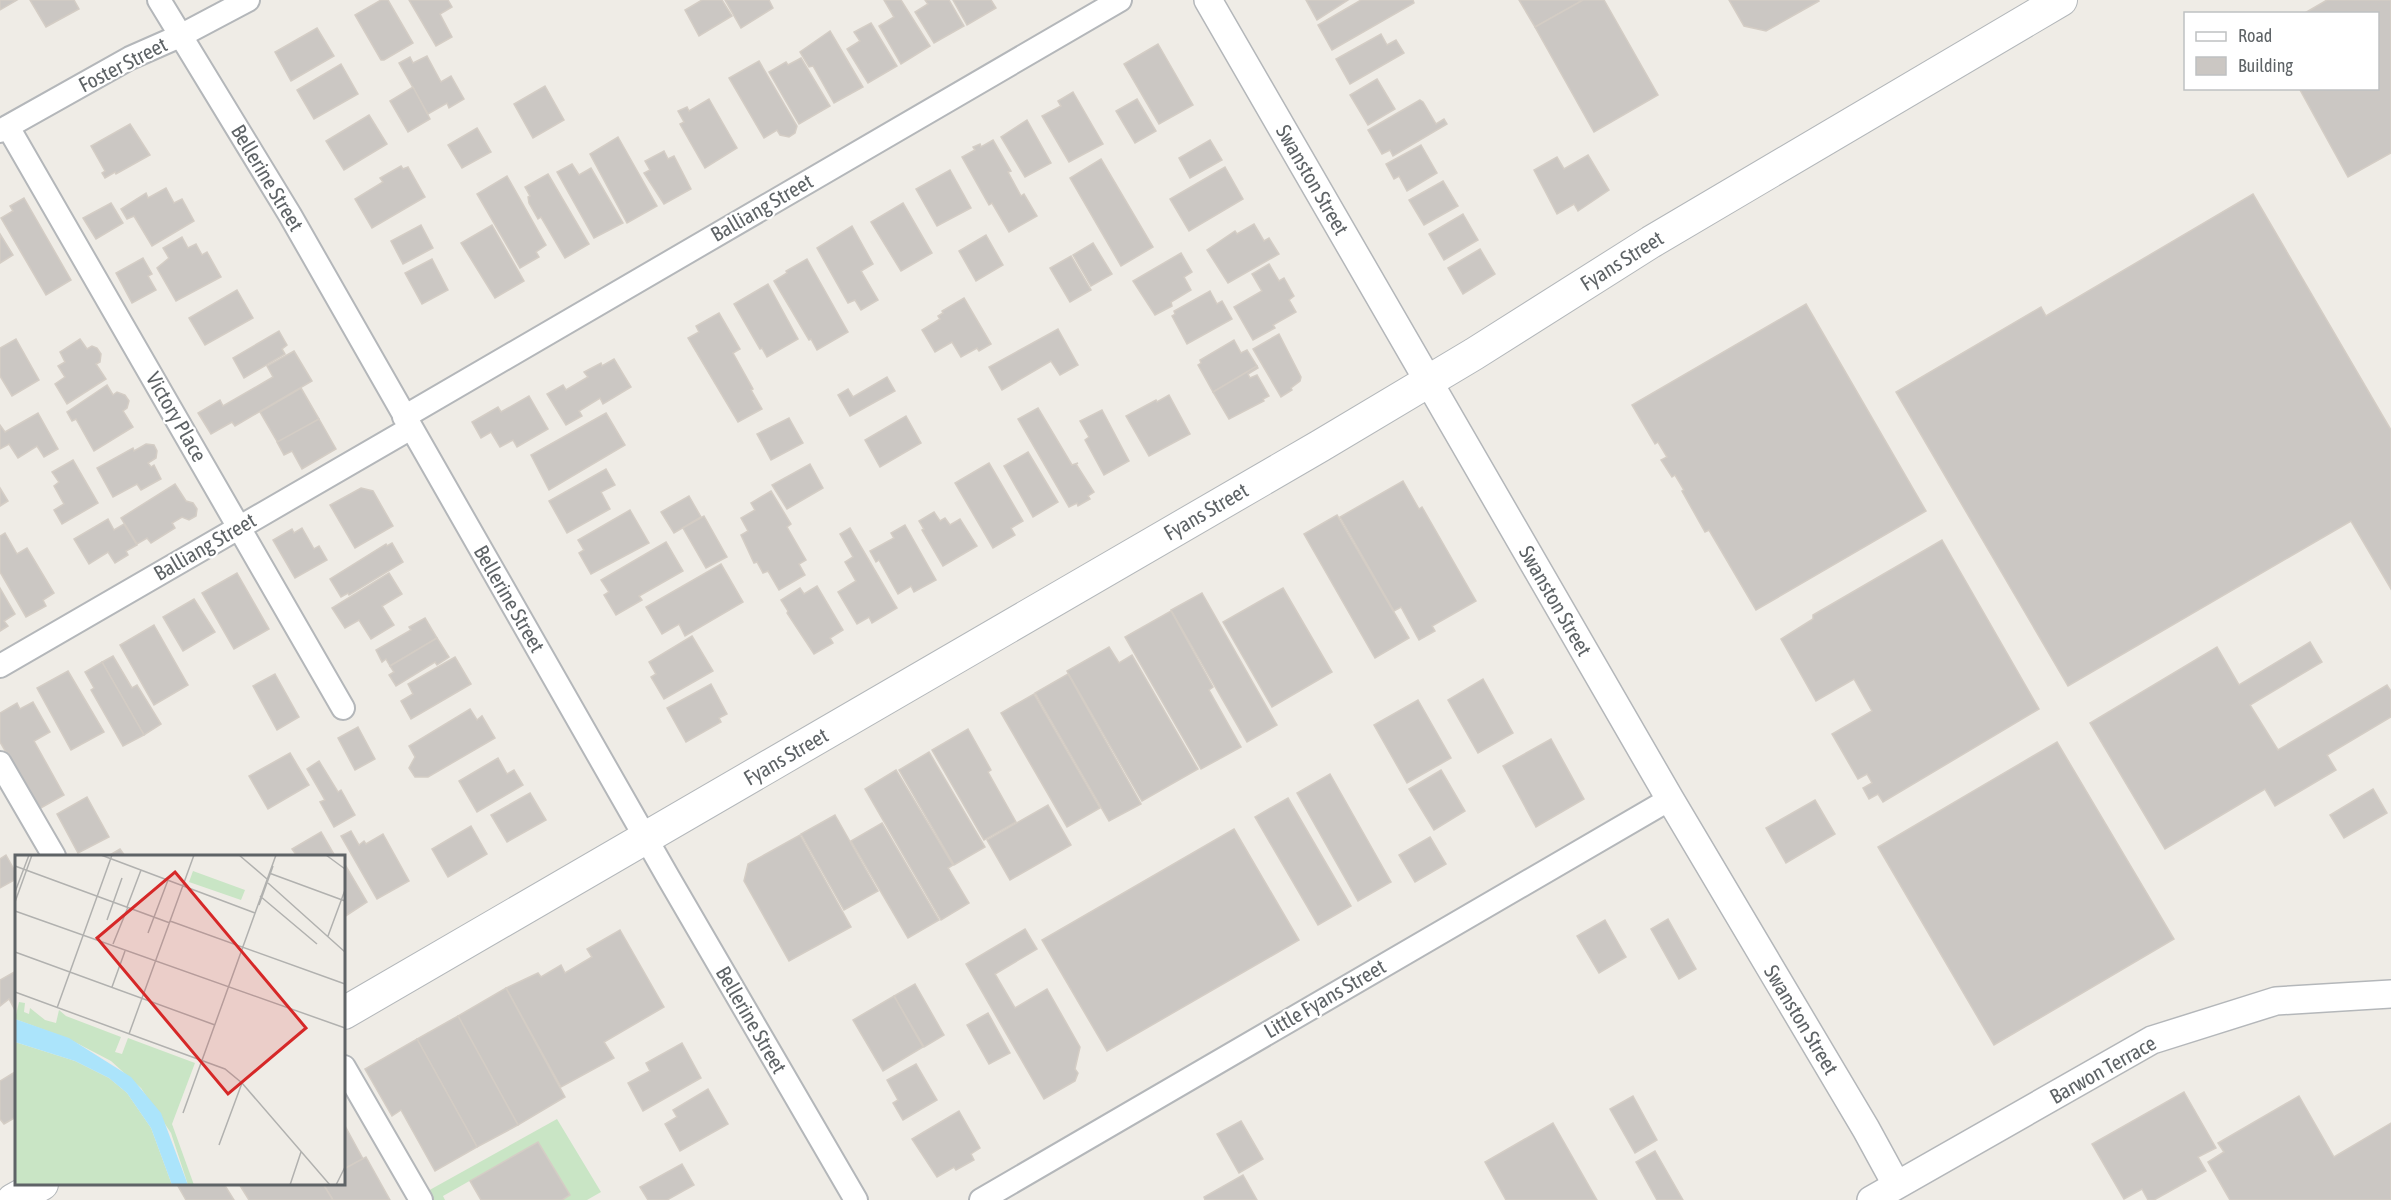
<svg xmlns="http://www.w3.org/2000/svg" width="2391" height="1200" viewBox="0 0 2391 1200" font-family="'Asap Condensed',sans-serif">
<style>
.green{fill:#c9e5c5}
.building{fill:#cbc7c3;stroke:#d4cdc5;stroke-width:1.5}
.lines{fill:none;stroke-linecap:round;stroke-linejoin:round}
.minor-casing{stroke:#b4b7ba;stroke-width:26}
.tertiary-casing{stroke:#b4b7ba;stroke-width:30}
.secondary-casing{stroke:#b3b7ba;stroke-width:34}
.minor{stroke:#fff;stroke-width:22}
.tertiary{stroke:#fff;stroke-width:27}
.secondary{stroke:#fff;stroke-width:32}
.labels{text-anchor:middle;stroke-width:4.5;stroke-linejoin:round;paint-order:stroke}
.street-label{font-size:21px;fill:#5e6366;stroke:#fff}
.inset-road{fill:none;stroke:#b1b1af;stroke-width:1.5}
.view{fill:#d62828;fill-opacity:0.15;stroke:#d62828;stroke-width:3}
.inset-edge{fill:none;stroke:#5e6366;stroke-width:3}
</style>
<rect width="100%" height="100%" fill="#efece6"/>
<path class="green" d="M557,1119L601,1192L587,1200H562L570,1195L538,1142L443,1196L445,1200H430L426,1192Z"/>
<g class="building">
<path d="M0,0H17L0,10Z"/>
<path d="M30,0H74L79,9L46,27Z"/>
<path d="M381,0H388L413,43L384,60H381L355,15Z"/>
<path d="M409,0H448L452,7L440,14L452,37L436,46Z"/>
<path d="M702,0H722L732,16L699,36L685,10Z"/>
<path d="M725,0H769L773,8L741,28Z"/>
<path d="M884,0H901L930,46L901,64L879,26L894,17Z"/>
<path d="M925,0H949L964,26L934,43L915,12L928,4Z"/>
<path d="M953,0H991L996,8L967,25Z"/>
<path d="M1306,0H1348L1317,20Z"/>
<path d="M1361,0H1413L1414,3L1332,50L1318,25Z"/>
<path d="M1519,0H1583L1535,27Z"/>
<path d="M1583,0H1604L1658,95L1594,132L1535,27Z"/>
<path d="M1729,0H1818L1819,1L1766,31L1744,26Z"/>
<path d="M2327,0H2391V153L2348,177L2299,88H2378V14H2303Z"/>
<path d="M871,23L897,66L868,83L847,49L860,41L854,32Z"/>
<path d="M317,28L334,56L291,81L275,52Z"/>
<path d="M830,31L863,87L834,103L813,66L809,67L800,52Z"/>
<path d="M1381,34L1387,45L1396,40L1404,53L1350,84L1336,59Z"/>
<path d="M1158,44L1193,105L1159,124L1124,64Z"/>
<path d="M427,56L441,82L451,76L464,99L449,108L447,103L428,114L399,63L410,57L413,63Z"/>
<path d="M801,58L830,106L799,124L769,72L786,62L788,65Z"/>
<path d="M759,61L797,126L795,133L789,137L780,135L777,130L764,138L729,78Z"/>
<path d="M341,64L358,94L314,119L297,90Z"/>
<path d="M1377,79L1395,109L1368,125L1350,95Z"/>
<path d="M545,86L564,120L533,138L514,104Z"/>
<path d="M413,87L430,119L408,132L390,101Z"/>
<path d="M1073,92L1103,144L1069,162L1042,116L1061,106L1058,101Z"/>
<path d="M709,99L737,148L705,168L680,124L684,122L678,111L687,107L689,111Z"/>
<path d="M1137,99L1156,131L1135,143L1116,111Z"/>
<path d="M1420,100L1423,102L1436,124L1444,119L1447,124L1393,156L1390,150L1382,154L1368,130Z"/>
<path d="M369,115L387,144L344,170L326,141Z"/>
<path d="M1027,120L1051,163L1025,177L1001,137Z"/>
<path d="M130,124L150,155L116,174L115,172L105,178L102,173L105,171L91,146Z"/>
<path d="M477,128L491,152L462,168L448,145Z"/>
<path d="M618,137L657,206L627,223L590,154Z"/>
<path d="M993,140L1011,171L1008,172L1021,196L1024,194L1037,216L1009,232L992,203L989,205L962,157L975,150L973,147L980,144L981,147Z"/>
<path d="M1210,140L1222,160L1190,178L1179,158Z"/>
<path d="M1421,145L1437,173L1407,191L1399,176L1394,179L1386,164Z"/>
<path d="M664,151L668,159L674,156L691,189L664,204L644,173L650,170L645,161Z"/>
<path d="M1588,155L1609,190L1578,211L1574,204L1557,214L1534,170L1557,157L1564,169Z"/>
<path d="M1101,159L1153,247L1121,266L1070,178Z"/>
<path d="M572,164L579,175L591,168L623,223L594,238L557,172Z"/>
<path d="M401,166L403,169L408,167L425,197L372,228L355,199L383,182L380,178Z"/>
<path d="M1225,167L1243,199L1189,231L1170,199Z"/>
<path d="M950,170L971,208L937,226L916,189Z"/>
<path d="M548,174L589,244L565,258L541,217L538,219L529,203L528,197L530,196L525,187Z"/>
<path d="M507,176L546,245L536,252L539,257L520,268L477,194Z"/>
<path d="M1443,181L1458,206L1424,225L1409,200Z"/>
<path d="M166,188L174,203L182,199L194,221L152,246L134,216L127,219L121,209L146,193L148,198Z"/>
<path d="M2253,194L2391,430V589L2351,521L2068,686L1896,392L2041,307L2046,316Z"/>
<path d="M24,198L71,280L46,295L1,218L13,211L10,206Z"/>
<path d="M111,203L123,223L96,239L83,218Z"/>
<path d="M903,203L932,253L901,271L871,222Z"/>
<path d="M1463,214L1478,240L1444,260L1429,234Z"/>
<path d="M1254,224L1264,241L1269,238L1279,254L1228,283L1207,250L1235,231L1237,234Z"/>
<path d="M421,225L433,248L403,264L391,241Z"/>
<path d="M492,225L524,281L495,298L461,243Z"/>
<path d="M852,226L873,264L861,271L878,300L861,310L855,300L848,303L817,248Z"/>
<path d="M0,234L13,255L0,263Z"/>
<path d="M986,235L1003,265L976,281L959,251Z"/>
<path d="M182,237L188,248L196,244L202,255L207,252L221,277L176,301L157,268L169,258L163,248Z"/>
<path d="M1093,243L1112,274L1091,286L1073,255Z"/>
<path d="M1480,249L1495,274L1463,294L1448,268Z"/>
<path d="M1181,253L1192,272L1184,277L1191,290L1171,302L1172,306L1155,315L1133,281Z"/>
<path d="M1071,256L1091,290L1070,302L1050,268Z"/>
<path d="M143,258L152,274L148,276L156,290L132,303L116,273Z"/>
<path d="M432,259L448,290L422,304L405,273Z"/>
<path d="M807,259L848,332L817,350L811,339L809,340L774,281L787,273L786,271Z"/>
<path d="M1269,264L1279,281L1284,278L1294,296L1289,300L1296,312L1273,325L1275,328L1253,340L1234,307L1262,291L1252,274Z"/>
<path d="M768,284L798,339L767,357L762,348L760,349L734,304Z"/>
<path d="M237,290L253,318L205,345L189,318Z"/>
<path d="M1210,291L1217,304L1222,301L1232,319L1187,344L1172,316L1175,314L1174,311Z"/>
<path d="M964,298L991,344L979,351L977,348L961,357L952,342L935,352L922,330L940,319L938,316L943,313L942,311Z"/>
<path d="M1806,304L1926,511L1756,610L1709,530L1705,532L1682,491L1684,490L1675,475L1672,477L1661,460L1667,457L1658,442L1655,444L1632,405Z"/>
<path d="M719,313L740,349L733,353L753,389L751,390L762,409L738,422L688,338L699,332L696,326Z"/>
<path d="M1058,329L1078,365L1060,375L1051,361L1002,390L989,367Z"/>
<path d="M279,331L287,345L282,349L285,354L244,378L233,358Z"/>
<path d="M1279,334L1301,377L1300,381L1291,388L1292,390L1281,397L1253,349Z"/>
<path d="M16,339L39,380L12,396L0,376V348Z"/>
<path d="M80,339L87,349L92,346L97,348L101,354L100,362L96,364L106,379L67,404L55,384L65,377L58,366L65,362L60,352Z"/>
<path d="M1234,340L1241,353L1247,350L1257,366L1213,392L1198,365L1201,363L1200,360Z"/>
<path d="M294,351L312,381L235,426L232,422L211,434L198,413L220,400L223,406L273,377L267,366Z"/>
<path d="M614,359L631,387L603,404L600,398L579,411L582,416L566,425L547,394L563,385L566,390L588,377L584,372L601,363L602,366Z"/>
<path d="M1257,366L1258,368L1248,374L1250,378L1257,375L1269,396L1263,399L1264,401L1229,419L1213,392Z"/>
<path d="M887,377L895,391L850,416L838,395L848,389L853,397Z"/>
<path d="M107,385L113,395L117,392L125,395L129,401L127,408L123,411L133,427L94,451L76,419L72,421L67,412Z"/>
<path d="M301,388L319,419L278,443L260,412Z"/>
<path d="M1169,395L1190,434L1149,456L1126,416L1156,400L1157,402Z"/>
<path d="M529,396L548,429L517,447L513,440L500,447L491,432L481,438L472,422L498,407L501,412Z"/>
<path d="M1038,408L1072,465L1078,463L1076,464L1094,492L1088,496L1090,499L1078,506L1077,503L1069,507L1018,419Z"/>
<path d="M1102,410L1129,461L1104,475L1085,440L1089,437L1080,421Z"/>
<path d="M38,413L58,449L44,457L37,446L18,458L9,444L0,449V425L5,432Z"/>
<path d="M606,413L625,445L549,490L531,455Z"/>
<path d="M906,416L921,443L880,467L865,440Z"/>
<path d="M789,418L803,443L771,460L757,434Z"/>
<path d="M319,419L336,449L302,469L292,451L284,455L277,442Z"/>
<path d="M146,444L154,445L157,451L156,458L148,463L151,467L154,465L161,479L141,490L137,484L113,497L97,468L133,448L134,451Z"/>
<path d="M1028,452L1058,502L1033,517L1004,466Z"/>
<path d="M73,460L98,503L62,524L54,510L64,504L54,486L59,482L52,472Z"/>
<path d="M989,463L1023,521L1011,528L1015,535L993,548L955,483Z"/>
<path d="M810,464L823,488L787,509L772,485Z"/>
<path d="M606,469L615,485L601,492L610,509L567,533L549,501Z"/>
<path d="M1403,481L1419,509L1422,507L1476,601L1432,626L1435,631L1419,640L1401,607L1394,611L1340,517Z"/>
<path d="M175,484L186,501L193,503L197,509L196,516L189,520L182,517L172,523L175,528L151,543L147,538L137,544L121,518Z"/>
<path d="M0,488L8,501L0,506Z"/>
<path d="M361,488L373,491L393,526L355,548L330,505Z"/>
<path d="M771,491L791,524L787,527L806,560L799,564L805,575L779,590L768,571L763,573L757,562L754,563L741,535L748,531L741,518L755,510L751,503Z"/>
<path d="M689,496L701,517L674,533L661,512Z"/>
<path d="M630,510L649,543L591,574L579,553L584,550L578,540Z"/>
<path d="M934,512L940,521L945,518L950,525L960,519L977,546L943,566L922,530L924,529L919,521Z"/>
<path d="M1337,515L1409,638L1375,658L1304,534Z"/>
<path d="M704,516L727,557L706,568L683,528Z"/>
<path d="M108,519L114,530L124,524L137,545L126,551L128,555L115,563L108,552L89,564L74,539Z"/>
<path d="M905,525L936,580L914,592L911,586L898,594L879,560L876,562L870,551L894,538L891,533Z"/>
<path d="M302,528L314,549L319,546L327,560L295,578L273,540L292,529L294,533Z"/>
<path d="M850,528L897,608L872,623L869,617L857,624L838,592L856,581L845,562L853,557L840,534Z"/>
<path d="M5,533L17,554L27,548L54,593L43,600L46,606L26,617L0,572V536Z"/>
<path d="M1942,540L2039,709L1883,802L1878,794L1869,799L1863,788L1872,783L1867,774L1858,779L1832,734L1872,711L1854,679L1816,701L1781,639L1813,619V615Z"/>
<path d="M666,542L683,571L639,596L642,600L616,615L604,595L609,592L601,580Z"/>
<path d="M392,543L403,562L349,595L348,593L341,597L330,579L386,544L387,546Z"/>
<path d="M721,564L743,602L685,636L679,624L662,634L646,607Z"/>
<path d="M237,573L269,629L234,649L202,593Z"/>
<path d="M389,573L402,594L382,606L394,625L371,639L359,620L345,628L332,608Z"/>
<path d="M817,586L843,630L830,638L833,643L814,654L787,613L788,611L781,600L800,588L804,594Z"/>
<path d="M0,588L15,614L4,621L8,626L0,631Z"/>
<path d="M1283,588L1332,672L1272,707L1223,622Z"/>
<path d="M1202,593L1277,725L1247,742L1171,610Z"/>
<path d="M194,599L215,632L183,651L163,617Z"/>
<path d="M1171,611L1213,687L1209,690L1241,747L1201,769L1125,637Z"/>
<path d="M425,618L437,638L390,666L386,659L382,662L376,650L411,630L409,627Z"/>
<path d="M154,625L188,685L154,705L120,645Z"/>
<path d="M692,636L713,671L664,699L651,677L656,674L649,662Z"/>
<path d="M437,638L449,657L437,665L435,662L396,686L389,675L394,672L390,666Z"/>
<path d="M2310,642L2322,662L2250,705L2278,750L2387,685L2391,691V717L2327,755L2336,770L2275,806L2265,789L2165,849L2090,723L2217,647L2239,685Z"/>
<path d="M1109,647L1119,663L1132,655L1198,769L1142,801L1067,671Z"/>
<path d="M113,656L132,688L137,685L161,724L144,735L102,662Z"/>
<path d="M455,657L471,684L411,719L401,701L413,694L408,684Z"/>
<path d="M102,662L144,735L123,746L91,690L94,688L85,672Z"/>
<path d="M68,671L104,732L71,750L37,688Z"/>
<path d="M275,674L299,717L277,730L253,686Z"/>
<path d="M1068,674L1141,804L1109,821L1035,693Z"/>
<path d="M1483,679L1513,733L1478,753L1448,700Z"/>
<path d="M711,684L727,714L719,718L721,722L686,742L667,708Z"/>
<path d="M1034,694L1100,808L1067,827L1001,713Z"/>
<path d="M1418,700L1451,758L1407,783L1374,725Z"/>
<path d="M33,702L50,732L34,741L64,795L39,809L0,742V713L17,703L20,709Z"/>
<path d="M470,709L477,720L482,716L495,738L428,777H415L409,768L415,757L409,746Z"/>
<path d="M358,727L375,759L355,770L338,738Z"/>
<path d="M968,729L991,770L988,772L1016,822L984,840L932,750Z"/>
<path d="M1551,739L1584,799L1536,827L1503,766Z"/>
<path d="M2057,742L2174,939L1994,1045L1878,847Z"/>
<path d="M929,752L985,847L954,865L899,770Z"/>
<path d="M290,753L309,785L268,809L249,776Z"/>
<path d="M498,758L507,774L514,770L523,785L477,812L459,781Z"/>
<path d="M319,761L338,792L341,790L355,815L334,827L320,802L325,800L307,769Z"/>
<path d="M896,770L953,865L948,868L969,903L941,920L865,789Z"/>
<path d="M1441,770L1465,811L1434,830L1409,789Z"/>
<path d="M1330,774L1391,882L1358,901L1297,793Z"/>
<path d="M2373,789L2387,813L2344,838L2330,815Z"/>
<path d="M530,793L546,820L507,842L491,815Z"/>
<path d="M87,797L109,837L78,853L57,814Z"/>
<path d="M1288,798L1351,906L1318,925L1255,817Z"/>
<path d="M1815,800L1835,834L1786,863L1766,828Z"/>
<path d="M1048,805L1071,845L1010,880L987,840Z"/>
<path d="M835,815L878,891L844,910L801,834Z"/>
<path d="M882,823L939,920L908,938L851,841Z"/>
<path d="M471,826L487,854L448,877L432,849Z"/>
<path d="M1234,829L1299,940L1107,1051L1042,940Z"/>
<path d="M351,831L359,845L364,841L366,844L383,834L409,881L377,899L341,836Z"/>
<path d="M321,832L335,856H297L292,849Z"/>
<path d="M800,835L851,927L789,961L744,881L748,864Z"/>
<path d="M1430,837L1446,864L1415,882L1399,855Z"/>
<path d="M120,849L125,856H108Z"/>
<path d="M6,855L16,873V879L0,888V859Z"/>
<path d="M344,863L367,902L344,917Z"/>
<path d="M1668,919L1696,969L1679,979L1651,929Z"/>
<path d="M1605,920L1626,957L1599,973L1577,936Z"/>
<path d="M1025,929L1037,949L995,974L1015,1008L1047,989L1080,1047L1075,1069L1078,1073L1075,1081L1044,1099L966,964Z"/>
<path d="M620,930L664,1007L604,1042L614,1058L561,1087L506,988L538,973L541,977L561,965L565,973L592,957L587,949Z"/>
<path d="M16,971V1012L9,999L0,1006V980Z"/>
<path d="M915,984L944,1035L924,1047L894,996Z"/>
<path d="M506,988L565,1097L518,1125L458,1016Z"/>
<path d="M894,996L923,1047L883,1071L853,1020Z"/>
<path d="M988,1013L1010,1053L989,1064L967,1025Z"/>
<path d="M458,1016L518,1125L477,1147L417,1039Z"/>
<path d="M417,1039L477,1147L435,1171L401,1110L392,1116L365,1069Z"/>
<path d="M682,1043L701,1078L643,1111L628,1083L650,1071L646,1063Z"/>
<path d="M916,1064L937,1100L903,1120L893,1103L898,1100L887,1080Z"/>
<path d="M15,1072L16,1076V1117L4,1124L0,1119V1081Z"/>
<path d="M708,1089L728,1124L680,1151L665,1124L677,1117L673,1110Z"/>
<path d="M2184,1092L2216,1148L2198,1157L2206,1171L2154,1200H2148L2142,1189L2124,1199L2092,1144Z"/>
<path d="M1633,1096L1657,1140L1635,1153L1610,1109Z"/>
<path d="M2299,1096L2334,1157L2391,1123V1200H2230L2208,1162L2224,1152L2218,1143Z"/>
<path d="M959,1111L980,1148L971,1154L974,1160L956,1170L954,1167L937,1177L912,1139Z"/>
<path d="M1241,1121L1263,1159L1239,1173L1217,1134Z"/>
<path d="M1553,1123L1597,1200H1506L1485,1162Z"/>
<path d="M344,1124L363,1159L344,1169Z"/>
<path d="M538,1142L570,1195L562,1200H481L470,1181Z"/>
<path d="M1655,1151L1683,1200H1657L1636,1162Z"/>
<path d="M366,1157L390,1200H333L323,1184H344V1169Z"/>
<path d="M682,1164L694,1185L667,1200H648L640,1187Z"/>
<path d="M1243,1175L1257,1200H1205L1204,1197Z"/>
<path d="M182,1184H224L234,1200H186L178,1186Z"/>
<path d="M239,1184H323L333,1200H249Z"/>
</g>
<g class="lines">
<defs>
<g id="minor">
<path d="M159,0L290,215L668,877L856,1200"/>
<path d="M8,127L343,708"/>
<path d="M0,131L130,58L180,36L248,0"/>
<path d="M404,417L1120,0"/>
<path d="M0,666L411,428"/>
<path d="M0,763L54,856"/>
<path d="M344,1067L421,1200"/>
<path d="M981,1200L1670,799"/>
</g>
<g id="tertiary">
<path d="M1208,0L1670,799L1866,1129L1896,1184"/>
<path d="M1871,1200L2152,1040L2276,1001L2391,994"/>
</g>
<g id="secondary">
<path d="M344,1013L1320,446L1474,354L1651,242L2061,0"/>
<path d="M13,1200L42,1184"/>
</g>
</defs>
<use href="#minor" class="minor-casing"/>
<use href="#tertiary" class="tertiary-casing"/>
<use href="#secondary" class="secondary-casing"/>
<use href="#minor" class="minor"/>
<use href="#tertiary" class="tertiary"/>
<use href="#secondary" class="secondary"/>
</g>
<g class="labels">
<g class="street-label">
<text transform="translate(123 65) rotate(-27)" y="7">Foster Street</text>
<text transform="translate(267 178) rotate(59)" y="7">Bellerine Street</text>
<text transform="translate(1312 180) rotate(60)" y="7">Swanston Street</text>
<text transform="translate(762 208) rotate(-30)" y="7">Balliang Street</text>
<text transform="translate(1622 261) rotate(-32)" y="7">Fyans Street</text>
<text transform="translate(176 417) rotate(60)" y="7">Victory Place</text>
<text transform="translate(1206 512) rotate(-30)" y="7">Fyans Street</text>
<text transform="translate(205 547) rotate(-30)" y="7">Balliang Street</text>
<text transform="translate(509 599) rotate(60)" y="7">Bellerine Street</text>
<text transform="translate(1555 601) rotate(60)" y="7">Swanston Street</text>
<text transform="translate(786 757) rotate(-30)" y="7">Fyans Street</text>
<text transform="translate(1325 999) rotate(-30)" y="7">Little Fyans Street</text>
<text transform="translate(751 1020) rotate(60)" y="7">Bellerine Street</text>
<text transform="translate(1801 1020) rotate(59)" y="7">Swanston Street</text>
<text transform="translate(2103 1070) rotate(-29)" y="7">Barwon Terrace</text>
</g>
</g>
<g transform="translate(15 855)">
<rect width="330" height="330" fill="#efece6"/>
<path d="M178,16L230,35L226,45L174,27ZM4,147L10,148L9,157L14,159L15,153L30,165L41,168L44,155L51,161L106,182L100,197L107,199L113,183L180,208L157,269L179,330H173L156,278L126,233L96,206L54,184L0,164ZM0,187L60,206L94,223L112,238L136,273L157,330H0Z" fill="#c9e5c5"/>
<path d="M0,164L54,183L116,222L146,258L173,330H157L136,273L112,238L94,223L60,206L0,187Z" fill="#abe4fb"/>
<path class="inset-road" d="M86,0L240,58M224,0L252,24M311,0L330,14M0,11L155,68M254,18L330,46M253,28L330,97M0,37L14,0M245,41L302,89M0,47L17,0M244,50L258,11M112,52L126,15M0,56L330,173M92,65L107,23M155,66L330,129M133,78L153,25M313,81L330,35M98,89L113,52M0,97L200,170M97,132L110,96M0,137L210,214L227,228L315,330M42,153L97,0M114,179L179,0M168,258L261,0M204,290L227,228M275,330L286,297M321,330L330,312"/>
<path class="view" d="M160,17L291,173L213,239L82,83Z"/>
<rect width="330" height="330" class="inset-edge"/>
</g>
<rect x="2184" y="12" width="195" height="78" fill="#ffffff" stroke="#bfc1c2" stroke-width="1.5"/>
<rect x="2196" y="32" width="30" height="9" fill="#ffffff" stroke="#bfc1c2" stroke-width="1.5"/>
<text x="2238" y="42" font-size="18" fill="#5e6366">Road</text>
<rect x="2196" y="57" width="30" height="18" fill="#cbc7c3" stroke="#bfc1c2" stroke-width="1.5"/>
<text x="2238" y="72" font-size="18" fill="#5e6366">Building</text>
</svg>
